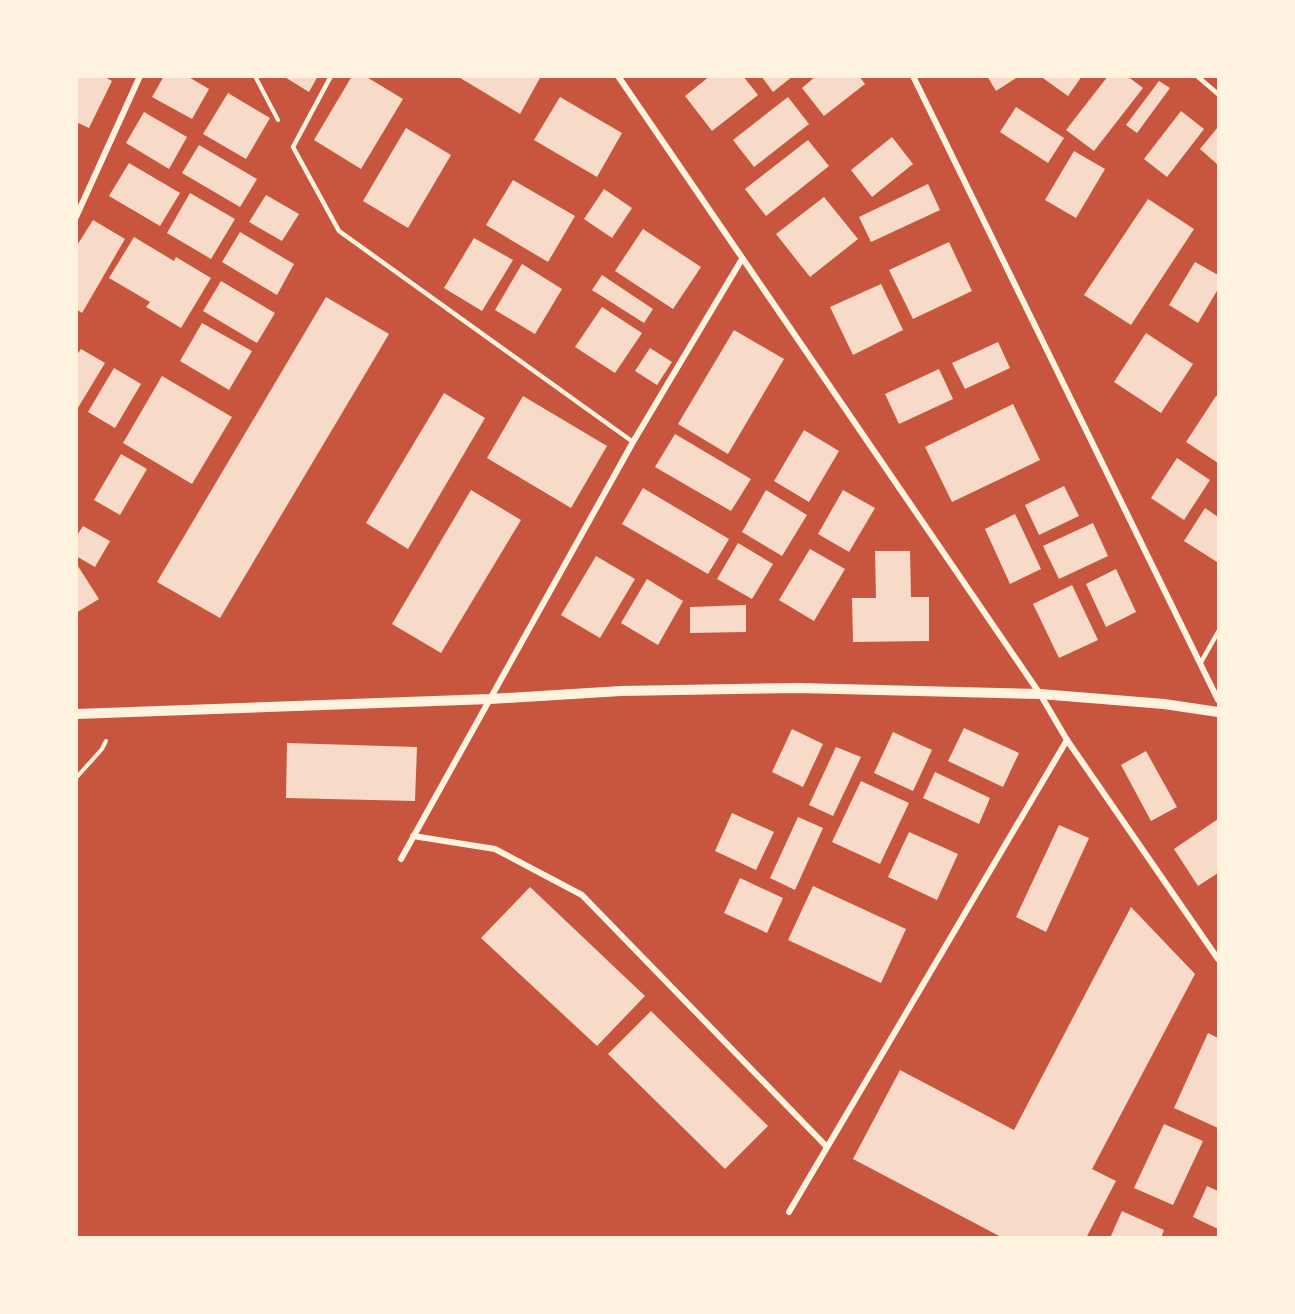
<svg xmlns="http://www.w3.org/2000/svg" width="1295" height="1314" viewBox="0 0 1295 1314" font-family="Barlow,sans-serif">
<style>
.building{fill:#f7dbc8}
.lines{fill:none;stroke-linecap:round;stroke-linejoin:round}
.path{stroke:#fff3e0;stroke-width:4}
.service{stroke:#fff3e0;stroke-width:4.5}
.minor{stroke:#fff3e0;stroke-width:6}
.tertiary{stroke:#fff3e0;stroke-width:10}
</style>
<rect width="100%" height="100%" fill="#c8553d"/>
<g class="building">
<path d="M76,76H103L112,81L89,128L76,122Z"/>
<path d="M164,76H187L209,89L192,119L152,97Z"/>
<path d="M283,76H318L309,92Z"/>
<path d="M352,76H365L403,99L361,169L314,140Z"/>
<path d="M457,76H541L520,114Z"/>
<path d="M710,76H743L758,95L712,131L685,96Z"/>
<path d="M761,76H793L773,92Z"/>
<path d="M816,76H859L865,84L824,116L802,88Z"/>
<path d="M987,76H1019L996,91Z"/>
<path d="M1040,76H1082L1068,96Z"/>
<path d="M1108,76H1127L1143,88L1094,151L1066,130Z"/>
<path d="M1159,81L1170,88L1137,133L1126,125Z"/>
<path d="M228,93L270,118L246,159L203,134Z"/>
<path d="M560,97L622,133L597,177L534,140Z"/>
<path d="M788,97L809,124L754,167L733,140Z"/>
<path d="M1016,107L1064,138L1048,163L1000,132Z"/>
<path d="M1181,111L1204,129L1167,177L1144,159Z"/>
<path d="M144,112L187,137L169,169L126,143Z"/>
<path d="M1218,127V165L1200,149Z"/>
<path d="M406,128L451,155L408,228L363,201Z"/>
<path d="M892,137L913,164L872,197L851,170Z"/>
<path d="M808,140L829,166L766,216L745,189Z"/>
<path d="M199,145L257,179L240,207L182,173Z"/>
<path d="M1074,151L1105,169L1076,218L1045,200Z"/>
<path d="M129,163L180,193L160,226L109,196Z"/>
<path d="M513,180L575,216L548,262L486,225Z"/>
<path d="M928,184L940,210L871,242L859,217Z"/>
<path d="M604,189L632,208L612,238L584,219Z"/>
<path d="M190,193L235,219L211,259L167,233Z"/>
<path d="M266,195L299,214L282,241L249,222Z"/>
<path d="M824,197L858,239L810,277L776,234Z"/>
<path d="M1148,199L1194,229L1131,325L1084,295Z"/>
<path d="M93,220L125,239L82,313L76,309V247Z"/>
<path d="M643,229L701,267L673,309L615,271Z"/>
<path d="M240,232L294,264L277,295L222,262Z"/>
<path d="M134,237L174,261L176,257L211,278L181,328L146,307L150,302L109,278Z"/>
<path d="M474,238L513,260L482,311L444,288Z"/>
<path d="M949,242L972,291L913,319L889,270Z"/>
<path d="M1195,262L1218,275V289L1198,323L1169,305Z"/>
<path d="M522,264L562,289L535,334L495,310Z"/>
<path d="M602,275L653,309L644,323L592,290Z"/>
<path d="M221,281L275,313L257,343L203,311Z"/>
<path d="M881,284L903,330L853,355L830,307Z"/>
<path d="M326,297L389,334L220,618L157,582Z"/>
<path d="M602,307L642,333L615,373L575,347Z"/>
<path d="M202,323L252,351L229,390L180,361Z"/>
<path d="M734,330L784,359L728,454L678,424Z"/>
<path d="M1146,333L1193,364L1161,413L1114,382Z"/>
<path d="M998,342L1010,368L965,389L952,363Z"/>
<path d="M650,348L672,362L657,385L635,371Z"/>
<path d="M81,349L105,363L76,411V356Z"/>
<path d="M114,368L141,384L115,428L88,412Z"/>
<path d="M939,369L953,399L899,424L885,394Z"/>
<path d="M162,376L232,417L192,484L123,443Z"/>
<path d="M444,393L485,418L408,549L366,523Z"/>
<path d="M523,396L607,446L571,508L487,458Z"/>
<path d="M1216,396L1218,397V463L1186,442Z"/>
<path d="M1013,404L1040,460L952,502L925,447Z"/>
<path d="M804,430L839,451L809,502L774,481Z"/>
<path d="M675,434L751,479L731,511L655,467Z"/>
<path d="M121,454L147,469L120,515L94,500Z"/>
<path d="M1177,458L1210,480L1184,520L1151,498Z"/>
<path d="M1064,486L1079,516L1039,535L1025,505Z"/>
<path d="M643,488L729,539L708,574L622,524Z"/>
<path d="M471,490L521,520L441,653L392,624Z"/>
<path d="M766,490L807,515L782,556L742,532Z"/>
<path d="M843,490L875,508L849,552L818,534Z"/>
<path d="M1205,508L1218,517V560L1217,562L1184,541Z"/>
<path d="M1015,514L1041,569L1010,584L985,529Z"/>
<path d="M1093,523L1108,556L1059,579L1043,546Z"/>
<path d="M83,526L110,541L95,567L76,556V537Z"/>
<path d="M738,543L773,564L752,599L717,579Z"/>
<path d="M810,549L845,569L814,621L779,600Z"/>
<path d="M875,551H910L911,597H929V641L853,642L852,598H876Z"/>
<path d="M596,556L635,579L600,638L561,615Z"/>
<path d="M76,563L99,599L76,613Z"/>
<path d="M1116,569L1136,612L1106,627L1086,584Z"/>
<path d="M647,579L683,601L658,645L621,623Z"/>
<path d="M1072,585L1098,640L1059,658L1033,604Z"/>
<path d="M746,605V632L690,633V607Z"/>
<path d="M964,728L1019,753L1003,787L948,761Z"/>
<path d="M792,729L823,744L803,787L772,772Z"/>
<path d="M893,732L932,750L913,791L874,773Z"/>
<path d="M287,743L417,747L415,801L286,798Z"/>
<path d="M836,747L861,757L833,816L809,805Z"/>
<path d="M1146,751L1177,807L1151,821L1121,765Z"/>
<path d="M935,772L990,798L979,824L923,798Z"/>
<path d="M861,781L909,803L880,864L832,842Z"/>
<path d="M732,813L774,832L756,870L715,851Z"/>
<path d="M798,817L823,828L795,890L770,878Z"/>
<path d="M1218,819V873L1198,886L1174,849Z"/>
<path d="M1059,825L1089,838L1046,932L1016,917Z"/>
<path d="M909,832L958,854L937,900L888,877Z"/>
<path d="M740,878L783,898L767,933L724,913Z"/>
<path d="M813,886L906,929L881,983L788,940Z"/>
<path d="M530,887L645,996L597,1046L481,938Z"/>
<path d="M1131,907L1195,974L1092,1169L1116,1181L1086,1238H1003L853,1159L900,1070L1014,1130Z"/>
<path d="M651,1011L768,1126L725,1169L608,1054Z"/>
<path d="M1208,1033L1218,1038V1128L1174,1108Z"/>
<path d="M1164,1124L1203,1141L1173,1205L1134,1188Z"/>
<path d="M1207,1186L1218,1191V1229L1193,1217Z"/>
<path d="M1122,1211L1164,1230L1161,1238H1110Z"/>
</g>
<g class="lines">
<g class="path">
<path d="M255,76L278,120"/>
<path d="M76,778L102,749L106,741"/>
</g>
<g class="service">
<path d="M331,76L293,147L339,231L633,442"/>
<path d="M1197,76L1218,94"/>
<path d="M1200,664L1218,632"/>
</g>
<g class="minor">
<path d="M618,76L1040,694L1067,740L1218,959"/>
<path d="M913,76L1218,700"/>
<path d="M76,217L140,76"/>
<path d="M413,836L495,849L582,895L827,1147"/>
<path d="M401,859L633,442L742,259"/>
<path d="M789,1212L1067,740"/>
</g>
<path class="tertiary" d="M76,714L490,699L621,691L799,688L1040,694L1164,704L1218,712"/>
</g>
<rect width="1295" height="1314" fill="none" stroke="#fff3e0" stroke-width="156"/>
</svg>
